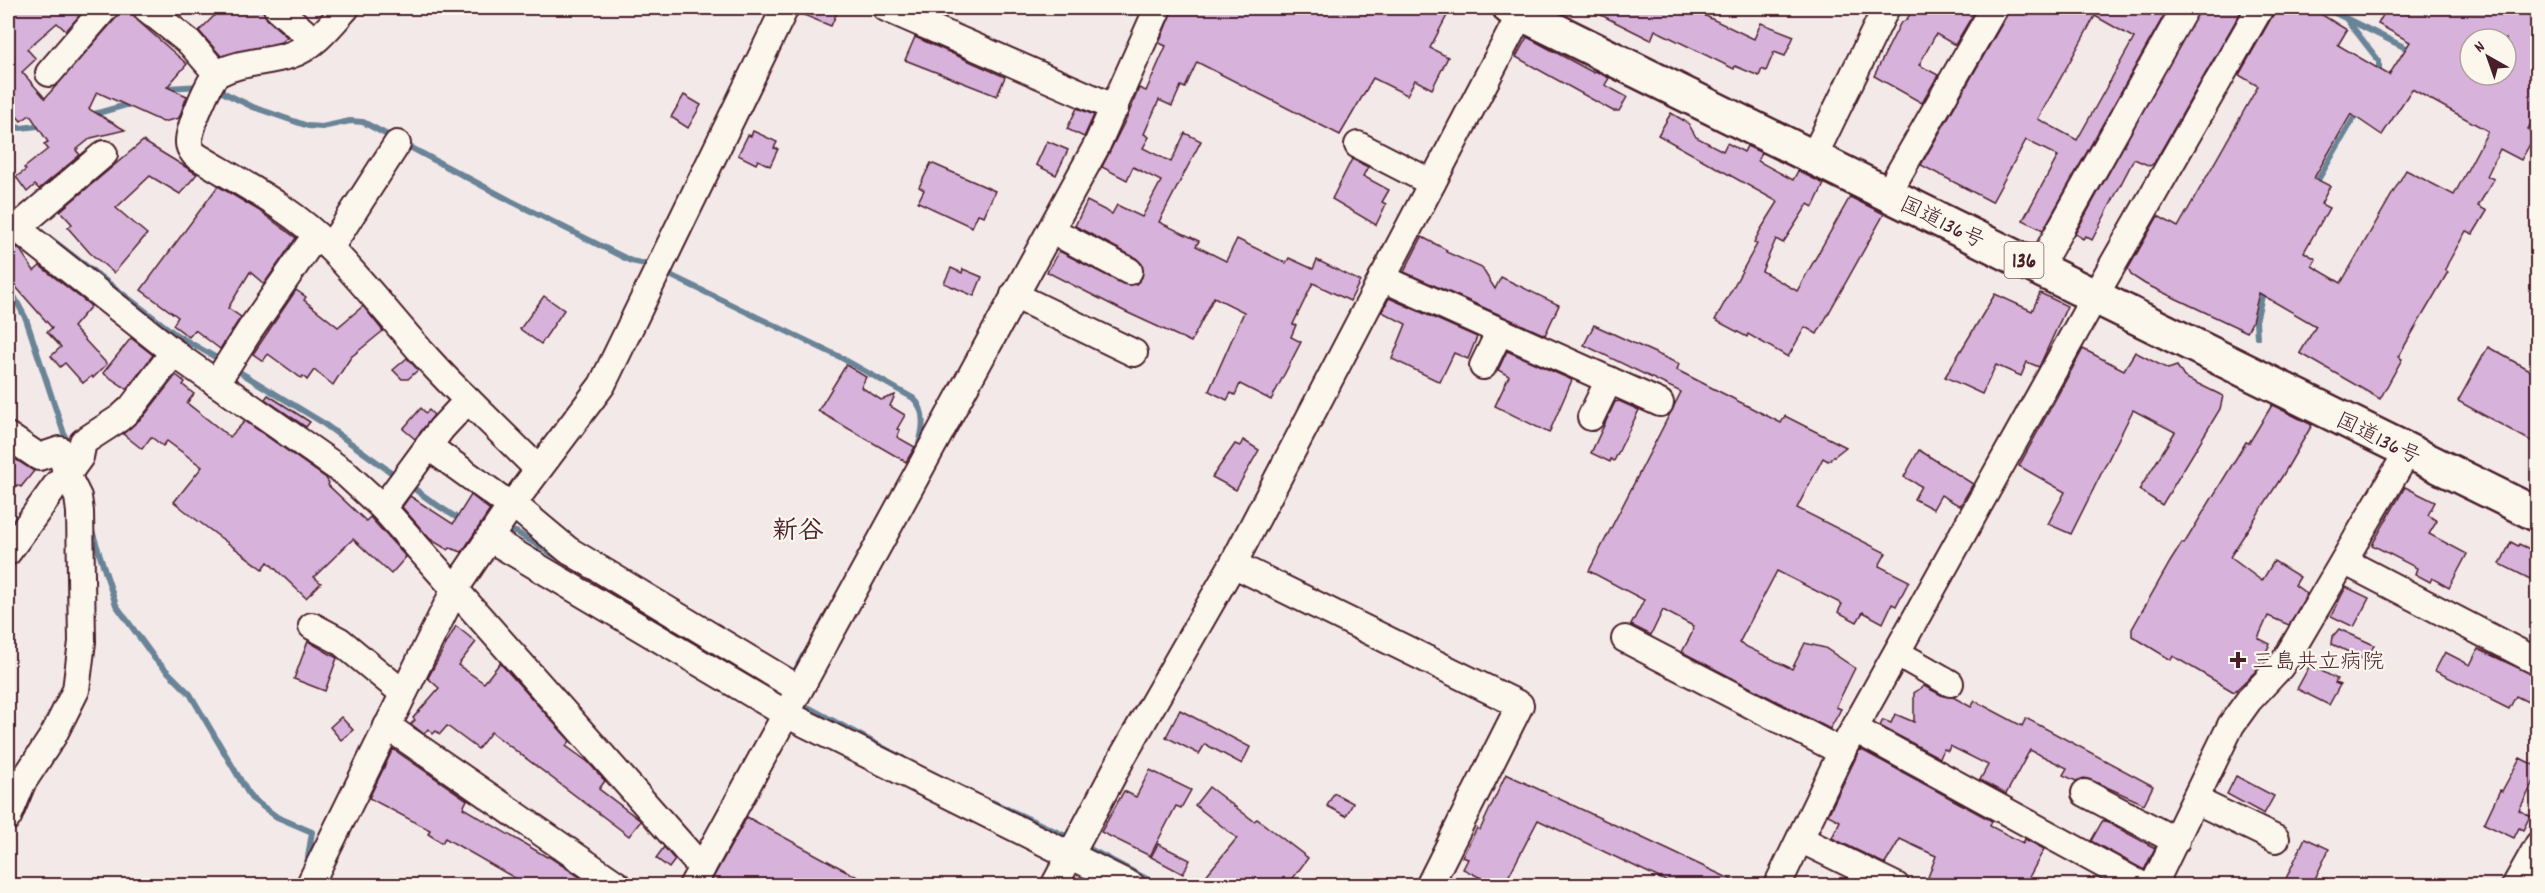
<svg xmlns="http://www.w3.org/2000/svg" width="2545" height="893" viewBox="0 0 2545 893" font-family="Dekko,'Klee One',sans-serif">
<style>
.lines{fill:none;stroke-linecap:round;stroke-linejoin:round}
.stream{stroke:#6a8497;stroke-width:6}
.building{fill:#d7b2db;stroke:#4a1f2b;stroke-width:1.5;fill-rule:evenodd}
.minor-casing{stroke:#4a1f2b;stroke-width:30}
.highway-casing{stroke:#4a1f2b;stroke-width:38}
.minor{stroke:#fbf7ec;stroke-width:26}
.highway{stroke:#fbf7ec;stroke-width:33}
.poi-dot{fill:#4a1f2b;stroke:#fbf7ec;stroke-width:2}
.labels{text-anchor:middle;stroke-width:4.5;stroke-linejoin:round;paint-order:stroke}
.shield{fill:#fbf7ec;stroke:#7f6065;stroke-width:1.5}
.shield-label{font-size:21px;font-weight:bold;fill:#4a1f2b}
.street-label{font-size:22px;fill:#4a1f2b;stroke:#fbf7ec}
.poi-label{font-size:22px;fill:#4a1f2b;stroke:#fbf7ec;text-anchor:start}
.quarter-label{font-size:26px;font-weight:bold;fill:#4a1f2b;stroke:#fbf7ec}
</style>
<rect width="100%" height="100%" fill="#f4e9e9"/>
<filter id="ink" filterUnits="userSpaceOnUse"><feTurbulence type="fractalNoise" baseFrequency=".0167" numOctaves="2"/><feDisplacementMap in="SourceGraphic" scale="12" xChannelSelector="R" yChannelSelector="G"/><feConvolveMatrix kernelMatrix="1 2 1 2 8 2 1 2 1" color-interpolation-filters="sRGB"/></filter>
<g filter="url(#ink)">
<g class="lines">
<g class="stream">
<path d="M2325,8L2412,51"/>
<path d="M2347,20L2379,61V77"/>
<path d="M214,88L253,107L308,126L322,127L350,121L363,122L511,201L631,261L646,264"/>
<path d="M161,90L167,88L201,86"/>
<path d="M91,115L133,103"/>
<path d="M2527,119L2538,128"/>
<path d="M8,126L21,128L46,125"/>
<path d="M2315,185L2358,111"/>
<path d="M47,236L175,334L222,361"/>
<path d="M672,276L838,356L913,398C928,411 923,433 917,450"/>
<path d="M8,285L26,319L68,446"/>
<path d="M2257,337L2256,321L2264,288"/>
<path d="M233,368L320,421L399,478"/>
<path d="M408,484C425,497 466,528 486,529"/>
<path d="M503,530L516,532L557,557"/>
<path d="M92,531L116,605L155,659L190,694L251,798L277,817L312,832L307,864"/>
<path d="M730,662L788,697"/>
<path d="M795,671L803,656"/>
<path d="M800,703L902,758"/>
<path d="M992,802L1072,839"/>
<path d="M1084,846L1160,886"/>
</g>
</g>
<g class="building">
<path d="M8,8H86L66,31L57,23L27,49L36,59L22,72L45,98L116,18L120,8H131L137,20L187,64L167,87L187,96L179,118L163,122L97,92L89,109L125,130L91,138L76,150L80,155L39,189L35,185L27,192L16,177L26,170L24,168L48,149L44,144L48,142L30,115L21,121L15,114L8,119Z"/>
<path d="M222,8H262L267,19L287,37L281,42L221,56L199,31Z"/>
<path d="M800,8H839L831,26L799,13Z"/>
<path d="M1173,8H1451L1430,48L1448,57L1432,89L1415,80L1407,95L1373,78L1340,135L1197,62L1185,88L1181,86L1172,106L1159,100L1144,134L1149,137L1143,148L1171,162L1185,133L1201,141L1159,222L1199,241L1196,246L1226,261L1237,239L1286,263L1289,258L1313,269L1317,260L1360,281L1350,301L1313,283L1293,324L1296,325L1291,337L1301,342L1271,400L1240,384L1235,395L1231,393L1227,400L1209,391L1244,312L1214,297L1191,342L1126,312L1047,272L1059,251L1123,284H1136L1142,277V264L1136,258L1075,226L1087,201L1112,214L1117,205L1142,217L1161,181L1133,167L1127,180L1102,167L1128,115L1139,88L1146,91L1166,46L1159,43Z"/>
<path d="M1587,8H1689L1754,39L1761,23L1794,36L1785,56L1774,52L1766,71L1762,69L1759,76L1735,66L1734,69L1655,30L1651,40Z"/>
<path d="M1914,8H1977L1955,45L1936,34L1919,65L1938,75L1922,103L1874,76L1900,24L1907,19Z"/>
<path d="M2009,8H2168L2043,230L2023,220L2058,156L2026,140L1992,202L1921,165L2007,15ZM2095,16L2134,38L2077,140L2038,119Z"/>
<path d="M2200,8H2243L2154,163L2150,166L2134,159L2092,240L2085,236L2083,239L2075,234Z"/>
<path d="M2275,8H2322L2319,13L2347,30L2338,45L2389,75L2410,42L2378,24L2387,8H2538V112L2528,129L2534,137L2521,160L2500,149L2487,176L2494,179L2478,206L2487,211L2473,234L2466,231L2448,263L2445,270L2448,272L2398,357L2402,359L2380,399L2300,353L2316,326L2259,293L2252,322L2247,332L2145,284L2131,275L2128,269L2158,216L2178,227L2258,86L2239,75L2273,15ZM2470,39H2506V75H2470ZM2412,89L2488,131L2454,195L2406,170L2341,283L2312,266L2316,259L2304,252L2329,208L2321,204L2330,186L2314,178L2351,114L2382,135Z"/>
<path d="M915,37L1005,77L997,96L905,60Z"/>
<path d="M1527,37L1594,73L1595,71L1609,78L1605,85L1627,97L1619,111H1613L1516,57Z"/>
<path d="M684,95L701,105L688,128L671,117Z"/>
<path d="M1077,108L1094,115L1084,137L1067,129Z"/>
<path d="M1671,113L1688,123L1696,137L1723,151L1727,143L1744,152L1747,146L1762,153L1758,161L1793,180L1798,171L1824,184L1813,207L1808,204L1783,243L1776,239L1762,271L1797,291L1850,197L1884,214L1817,334L1805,327L1788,357L1748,334L1747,337L1715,320L1757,244L1754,242L1761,229L1778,202L1658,135Z"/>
<path d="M753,131L777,142L774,148L778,149L770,166L758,160L756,164L738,155L748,135L751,136Z"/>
<path d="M143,141L197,174L180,194L150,176L116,208L147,234L114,273L90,253L68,228L72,224L60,211Z"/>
<path d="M1047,141L1068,150L1056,175L1036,165Z"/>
<path d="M1352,159L1368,167L1363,176L1389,190L1382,202L1386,204L1376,225L1332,199Z"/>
<path d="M931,163L995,191L984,216L978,214L972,227L918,202L924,190L919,187Z"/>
<path d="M218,186L258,210L296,238L264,284L250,272L228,308L241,317L220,349L195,330L189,337L173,325L178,317L141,290Z"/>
<path d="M1422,237L1447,250L1446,252L1482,268L1495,289L1501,277L1559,305L1545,335L1404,272Z"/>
<path d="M8,240L21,251L34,271L40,266L91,306L73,327L107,364L93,378L92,376L83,383L65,363L60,367L51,356L61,347L47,332L52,328L8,278Z"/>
<path d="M951,268L962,273L963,269L982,277L974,296L944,283Z"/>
<path d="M296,290L306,297L304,300L338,327L363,306L383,331L351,357L333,385L314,370L307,380L303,376L301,378L268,354L263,361L253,354Z"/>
<path d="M2040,293L2067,306L2039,367L2027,362L2021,376L1996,365L1982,394L1945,377L1995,294L2032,311Z"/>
<path d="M544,296L564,310L541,344L520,329Z"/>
<path d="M1389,298L1477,337L1468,359L1454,353L1440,382L1392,359L1406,324L1382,312Z"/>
<path d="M1594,325L1679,364L1677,370L1781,423L1785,416L1846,447L1828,461L1823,458L1797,508L1886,553L1879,566L1909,581L1896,606L1892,604L1883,623L1863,612L1857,622L1838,612L1842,604L1777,571L1739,643L1792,669L1805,643L1825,648L1855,668L1836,707L1841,709L1830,729L1682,652L1692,633L1693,626L1663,610L1651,635L1631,625L1644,600L1589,571L1681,392L1584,345Z"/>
<path d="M131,338L153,355L127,389L103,373Z"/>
<path d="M2488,347L2538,375V445L2458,401Z"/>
<path d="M2083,349L2124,370L2135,352L2168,369L2177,366L2184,377L2223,396L2220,409L2162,505L2139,490L2175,432L2133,410L2071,534L2048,524L2065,492L2019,466Z"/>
<path d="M1507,351L1572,380L1549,433L1495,406L1509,376L1498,370Z"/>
<path d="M407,358L418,370L408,379H402L393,370Z"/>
<path d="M846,365L866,377L861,387L881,400L895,395L890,406L905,415L897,429L900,430L897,437L915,447L906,462L818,411Z"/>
<path d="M176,375L185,382L183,385L194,394L187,403L230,437L245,421L326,478L329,483L328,485L366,521L370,517L406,557L391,574L353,539L314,577L321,583L306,598L268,562L263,569L194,518L174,502L202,467L167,441L163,446L151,437L142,449L123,434L144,416Z"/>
<path d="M268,395L310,422L306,427L265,399Z"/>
<path d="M1619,401L1639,410L1614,461L1611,459L1610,462L1591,453L1615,402Z"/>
<path d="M2272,405L2312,425L2283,475L2230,557L2262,581L2274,561L2300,577L2295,585L2307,594L2289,625L2268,616L2258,638L2270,644L2256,671L2234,692L2173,656L2171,660L2132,636V629L2170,562L2182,543L2184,544L2246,442L2249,443Z"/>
<path d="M421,408L426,413L429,410L434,415L415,439L403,429Z"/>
<path d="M1243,440L1259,450L1236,490L1212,477L1235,444L1240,446Z"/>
<path d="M1919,450L1973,484L1960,506L1941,495L1933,509L1914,499L1921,486L1904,477Z"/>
<path d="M12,457L34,471L21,487L17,485L8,496V463Z"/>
<path d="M2405,487L2435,502L2428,515L2437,521L2429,534L2467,554L2449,588L2432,578L2430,582L2415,574L2417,568L2372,545Z"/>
<path d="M471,495L490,510L462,552L450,548L448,550L430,539L402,507L410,496L453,524Z"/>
<path d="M2511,542L2518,546L2519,544L2538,553V583L2500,564Z"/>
<path d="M2346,587L2369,598L2354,627L2331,616Z"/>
<path d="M456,626L476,642L458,665L484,683L500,663L570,741L566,746L588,762L605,781L599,789L641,821L629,836L491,732L478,749L447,726L440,734L436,731L433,734L428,729L424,734L411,724L415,720L413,718L439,688L428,678Z"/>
<path d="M2339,629L2374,645L2367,661L2332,644L2333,636Z"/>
<path d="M308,641L337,658L325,691L294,679Z"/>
<path d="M2478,649L2538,677V707L2516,696L2509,709L2491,700V698L2435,671L2445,652L2470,665Z"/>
<path d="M2310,665L2337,679L2335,683L2340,685L2329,705L2297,689Z"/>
<path d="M1924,686L1943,696L1953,697L1971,707L1975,701L2022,726L2026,718L2153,786L2144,804L2091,780L2084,778L2076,781L2063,775L2067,768L2030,750L2006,794L1980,780L1988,765L1950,746L1948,751L1944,749L1940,758L1880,726L1883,720L1891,723L1895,714L1914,722V693Z"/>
<path d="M1180,710L1250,747L1242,764L1205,744L1199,754L1166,737Z"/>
<path d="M341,717L353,730L341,740L330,727Z"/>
<path d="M393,749L467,800L463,808L547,857L548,856L592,885H527L445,838L442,843L428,834L430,830L369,798Z"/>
<path d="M1860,749L1992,821L1990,826L2023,843L2025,839L2044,849L2025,885H1940L1927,880L1936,856L1900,839L1885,864L1832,838L1840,821L1828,815Z"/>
<path d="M2520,758L2538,767V774L2519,810L2530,816L2523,830L2519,828L2514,838L2484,824L2500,790L2502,791Z"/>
<path d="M1150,770L1191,790L1181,808L1176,806L1150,856L1101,832L1124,791L1136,797Z"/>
<path d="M1506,774L1743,885H1674L1538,820L1504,885H1495L1463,869L1468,859L1462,857L1477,828L1480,830Z"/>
<path d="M2236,776L2274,796L2264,814L2227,794Z"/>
<path d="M1209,787L1254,821L1257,819L1308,858L1288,885H1220L1204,878L1237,838L1195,805Z"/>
<path d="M1334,793L1353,803L1346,816L1327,806Z"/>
<path d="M747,817L872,885H709Z"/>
<path d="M2103,820L2155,848L2144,870L2091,841Z"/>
<path d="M2305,838L2329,849L2312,885H2283Z"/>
<path d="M1158,844L1190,860L1183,874L1151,857Z"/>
<path d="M664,847L675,860L669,868L656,858Z"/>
</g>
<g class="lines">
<defs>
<g id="minor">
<path d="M146,8L190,43L217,74C240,61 266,63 290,55C313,48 331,25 346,8"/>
<path d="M277,8L314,41"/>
<path d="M886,8L1115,108"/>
<path d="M49,73L105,8"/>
<path d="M217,74C208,82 188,130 189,143C189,148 192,151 195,155C241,183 293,209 330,248C378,297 417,353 468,400L441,429L383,508"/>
<path d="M1358,145L1432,183"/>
<path d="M1813,158L1886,8"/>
<path d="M1897,177L1994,8"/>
<path d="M8,221L182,359L345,473L382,507L702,868"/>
<path d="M17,228L104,154"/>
<path d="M1051,230L1129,271"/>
<path d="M330,248L397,144"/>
<path d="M2048,251L2185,8"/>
<path d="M1382,278L1660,403"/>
<path d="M1014,295L1134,353"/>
<path d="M1483,366L1500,331"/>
<path d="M216,383L250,330L316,235"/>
<path d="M468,400L538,469"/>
<path d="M1591,417L1609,380"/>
<path d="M8,436L39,457L60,450L67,475"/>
<path d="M428,446L511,506"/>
<path d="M67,475L80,457L83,442L120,418L132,407L174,352"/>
<path d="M513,504L568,550L799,689"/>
<path d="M489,538L786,714L1132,886"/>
<path d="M8,552L57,484L67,475L78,497L80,512L82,642L76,690L53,736L22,783L8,817"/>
<path d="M2344,561L2538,662"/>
<path d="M1233,564L1520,705L1429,886"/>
<path d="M312,626L340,641L403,693"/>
<path d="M1625,639L1842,752"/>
<path d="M1897,653L1950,683"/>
<path d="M387,726L619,886"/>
<path d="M1855,729L2143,886"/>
<path d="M2085,793L2176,841"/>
<path d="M2195,800L2276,839"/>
<path d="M1800,839L1896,886"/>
<path d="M309,886L455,589L511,506L602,385L785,8"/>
<path d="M692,886L1096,147L1158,8"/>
<path d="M1054,886L1123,756L1233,564L1521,13"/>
<path d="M1777,886L1844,747L2104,280L2260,8"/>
<path d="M2153,886L2231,725L2249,700L2280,667L2289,654L2408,451"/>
<path d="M2515,886L2538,845"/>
</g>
<path id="highway" d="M1510,8L2538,515"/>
</defs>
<use href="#minor" class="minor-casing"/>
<use href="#highway" class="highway-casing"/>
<use href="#minor" class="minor"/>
<use href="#highway" class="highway"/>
</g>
</g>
<path class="poi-dot" d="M2235 651h6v6h6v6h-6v6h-6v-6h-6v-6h6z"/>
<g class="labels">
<rect class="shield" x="2004.5" y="242" width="39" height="36" rx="4.5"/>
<g class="shield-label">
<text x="2024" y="267">136</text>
</g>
<g class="street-label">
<text transform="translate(1943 221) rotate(26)" y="8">国道136号</text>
<text transform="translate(2379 437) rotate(26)" y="8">国道136号</text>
</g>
<g class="poi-label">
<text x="2252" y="668">三島共立病院</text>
</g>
<g class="quarter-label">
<text x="798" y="538">新谷</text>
</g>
</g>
<rect width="2545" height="893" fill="none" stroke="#fbf7ec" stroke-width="30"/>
<rect x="15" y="15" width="2515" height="863" fill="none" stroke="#4a1f2b" stroke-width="2" filter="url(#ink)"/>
<g transform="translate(2488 57) rotate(320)"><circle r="28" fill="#fbf7ec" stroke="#b4a19f" stroke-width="1.5"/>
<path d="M0-4.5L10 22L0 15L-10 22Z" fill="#4a1f2b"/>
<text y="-9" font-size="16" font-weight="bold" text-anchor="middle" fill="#4a1f2b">N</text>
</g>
</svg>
